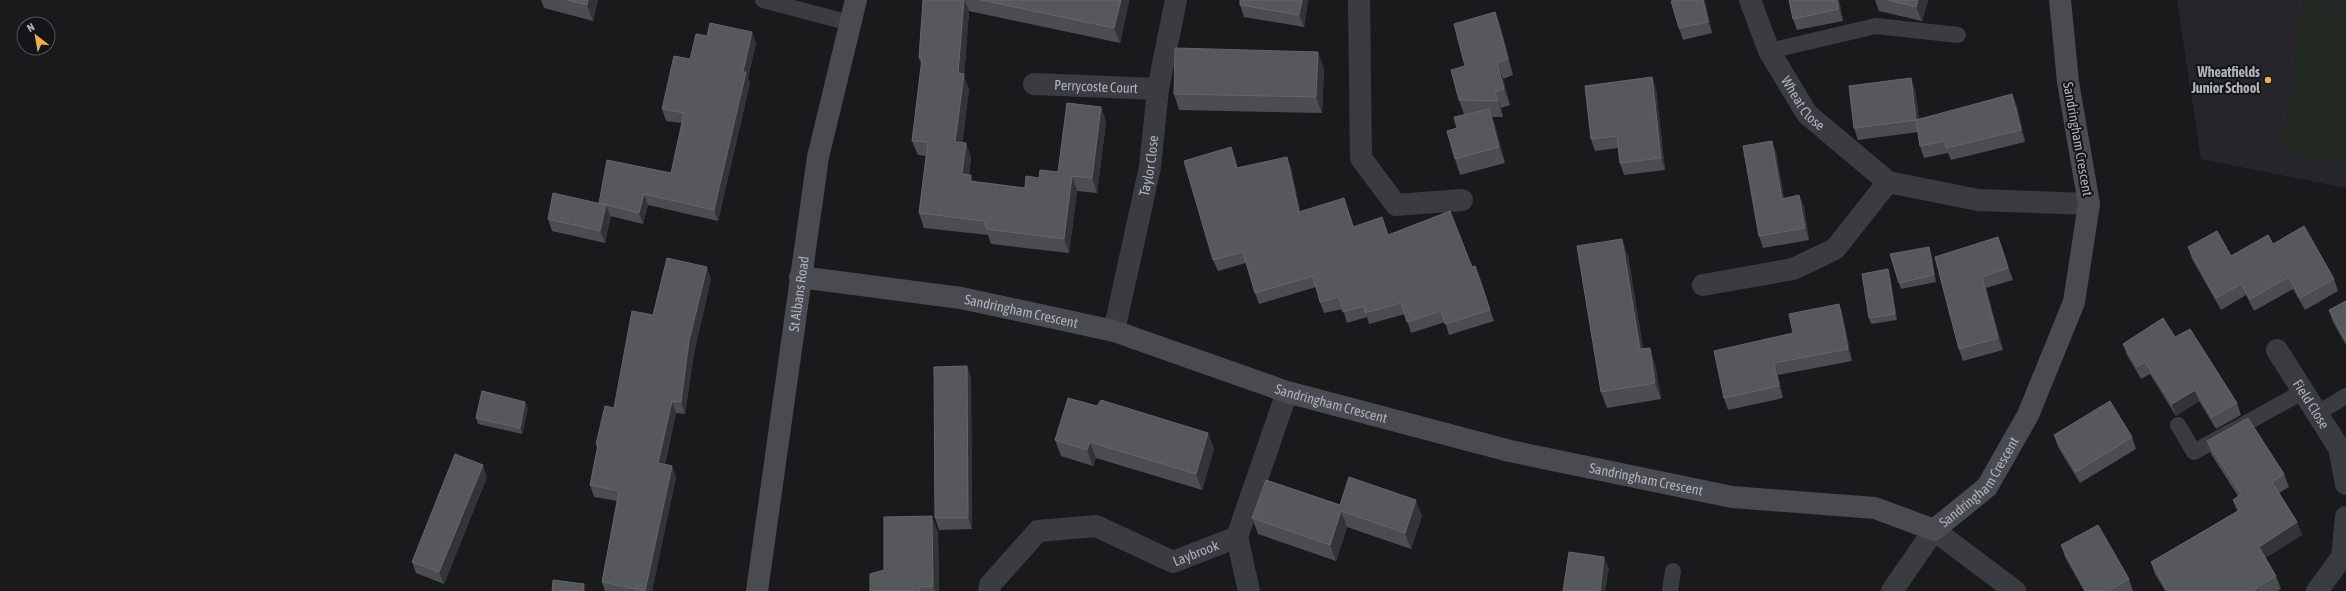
<svg xmlns="http://www.w3.org/2000/svg" width="2346" height="591" viewBox="0 0 2346 591" font-family="'Asap Condensed',sans-serif">
<style>
.built{fill:#26262a}
.green{fill:#202821}
.lines{fill:none;stroke-linecap:round;stroke-linejoin:round}
.lane{stroke:#3b3c41;stroke-width:16}
.street{stroke:#3b3c41;stroke-width:22}
.secondary{stroke:#494b51;stroke-width:22}
.wall{fill:#4b4d51}
.shaded-wall{fill:#333437}
.building{fill:#56585c;stroke:#64666b}
.poi-dot{fill:#ecb343;stroke:#151518;stroke-width:1.5}
.labels{text-anchor:middle;stroke-width:4;stroke-linejoin:round;paint-order:stroke}
.poi-label{font-size:14px;font-weight:bold;fill:#adb2bb;stroke:#151518;text-anchor:end}
.street-label{font-size:14px;fill:#adb2bb;stroke:#151518}
</style>
<rect width="100%" height="100%" fill="#1a1a1d"/>
<path class="built" d="M2177,0H2346V188L2201,159Z"/>
<path class="green" d="M2303,0L2346,2V162L2281,153Z"/>
<g class="lines">
<g class="lane">
<path d="M763,0L850,23"/>
<path d="M1769,51L1876,26L1958,35"/>
<path d="M2318,413L2346,396"/>
<path d="M2178,425L2194,452L2304,391"/>
<path d="M1670,591L1673,571"/>
</g>
<g class="street">
<path d="M1359,0L1361,158L1396,205L1462,200"/>
<path id="s1" d="M1750,0L1769,51L1807,114L1888,182L1978,200L2089,204"/>
<path id="s2" d="M1034,84L1158,89"/>
<path d="M1703,285L1793,269L1835,249L1888,182"/>
<path id="s3" d="M1114,331L1150,167L1158,89L1176,0"/>
<path id="s4" d="M2277,350L2339,448L2346,484"/>
<path d="M1237,537L1249,591"/>
<path id="s5" d="M989,591L990,585L1038,531L1096,526L1173,562L1237,537L1287,392"/>
<path d="M1892,591L1934,530L2015,591"/>
<path d="M2317,591L2342,557L2346,517"/>
</g>
<g class="secondary">
<path id="s6" d="M800,277L961,298L1114,331L1287,392L1510,451L1732,497L1875,508L1934,530L1987,487L2028,415L2074,302L2089,204L2068,82L2060,0"/>
<path id="s7" d="M757,591L818,157L856,0"/>
</g>
</g>
<g class="wall">
<path d="M541,0H598L593,21L544,8Z"/>
<path d="M923,0H1129V1L1120,43L969,11L964,77L969,89L962,143H966L971,158L969,175L973,182L1025,188L1039,178L1058,172L1101,107L1106,122L1097,193L1077,191L1069,253L991,244L988,235L924,228L919,213L926,156L918,155L912,141L922,66L919,58Z"/>
<path d="M1240,0H1308L1304,27L1244,17L1240,5Z"/>
<path d="M1674,0H1704L1706,5L1712,33L1683,40L1679,28Z"/>
<path d="M1789,0H1839L1843,21L1797,30L1793,19Z"/>
<path d="M1875,0H1928L1922,21L1879,11Z"/>
<path d="M1495,12L1501,28L1513,75L1503,79L1510,105L1501,108L1503,117H1492L1495,125L1505,163L1460,175L1455,159L1457,128L1464,114L1459,100L1465,66Z"/>
<path d="M707,36L756,43L748,78L750,83L718,221L648,205L643,224L610,216L605,243L552,231L548,219L599,203L671,173L682,123L666,121L662,109L690,59Z"/>
<path d="M1324,68L1322,113L1179,110L1174,94Z"/>
<path d="M1652,77L1656,89L1665,170L1624,175L1620,163L1618,148L1595,151L1591,139Z"/>
<path d="M1911,78L1915,90L1919,119L2017,106L2025,142L1951,160L1948,153L1924,158L1920,146L1918,132L1858,140L1854,128Z"/>
<path d="M1776,152L1784,198L1799,195L1804,207L1809,240L1763,248L1759,236Z"/>
<path d="M1235,158L1237,167L1291,168L1300,211L1348,209L1354,227L1388,235L1472,267L1475,266L1494,321L1449,335L1445,322L1411,333L1405,314L1369,324L1367,317L1347,323L1343,309L1324,313L1320,302L1316,287L1259,304L1255,293L1246,263L1218,271L1213,260Z"/>
<path d="M1998,237L2013,280L1986,288L2003,350L1963,361L1959,349L1935,257Z"/>
<path d="M2273,244L2334,279L2338,291L2305,310L2293,289L2254,311L2246,295L2221,310L2192,259L2188,247L2231,256Z"/>
<path d="M1931,253L1936,282L1901,289L1899,283Z"/>
<path d="M1628,255L1643,349L1655,364L1661,399L1607,408L1601,392Z"/>
<path d="M1890,275L1897,320L1871,324L1869,318Z"/>
<path d="M711,279L694,353L685,414L676,413L665,464L672,466L676,477L652,591H605L602,582L617,501L594,497L590,485L597,448L596,444L614,408L653,315Z"/>
<path d="M2346,301V345L2333,322L2329,310Z"/>
<path d="M1839,304L1843,316L1852,361L1778,375L1783,398L1728,410L1724,398L1793,333Z"/>
<path d="M2175,337L2237,403L2241,415L2216,429L2199,401L2176,416L2150,374L2141,379L2127,355L2123,344Z"/>
<path d="M967,366L971,378L972,529L939,530L935,518Z"/>
<path d="M1097,406L1208,433L1214,449L1202,490L1096,458L1093,466L1061,456L1055,440Z"/>
<path d="M528,408L522,434L478,424L476,418Z"/>
<path d="M2054,435L2132,437L2136,449L2080,483L2058,447Z"/>
<path d="M2207,441L2284,474L2289,487L2279,493L2297,522L2302,535L2265,558L2276,576L2281,589L2277,591H2165L2155,574L2151,562L2237,511L2233,500L2238,496L2211,454Z"/>
<path d="M487,477L444,584L416,573L412,562Z"/>
<path d="M1340,505L1422,516L1411,549L1347,527L1336,561L1258,534L1252,518Z"/>
<path d="M938,532L939,591H870L884,570Z"/>
<path d="M2061,545L2129,579L2133,591H2084L2065,557Z"/>
</g>
<g class="shaded-wall">
<path d="M588,0H598L593,21L587,5Z"/>
<path d="M964,0H965L969,11L964,77L969,89L961,156L955,142L958,73Z"/>
<path d="M1121,0H1129V1L1120,43L1114,28Z"/>
<path d="M1302,0H1308L1304,27L1299,15Z"/>
<path d="M1703,0H1704L1706,5L1712,33L1708,22Z"/>
<path d="M1837,0H1839L1843,21L1839,9Z"/>
<path d="M1918,0H1928L1922,21L1916,7Z"/>
<path d="M1495,12L1501,28L1513,75L1508,59Z"/>
<path d="M752,32L756,43L748,78L750,83L718,221L714,210L743,72Z"/>
<path d="M1318,52L1324,68L1322,113L1316,97Z"/>
<path d="M1497,63L1503,79L1510,105L1504,89Z"/>
<path d="M1652,77L1656,89L1665,170L1661,158Z"/>
<path d="M1911,78L1915,90L1920,132L1916,120Z"/>
<path d="M1495,92L1501,108L1503,117L1498,101Z"/>
<path d="M2012,94L2017,106L2025,142L2021,130Z"/>
<path d="M1101,107L1106,122L1097,193L1092,178Z"/>
<path d="M1489,109L1495,125L1505,163L1499,147Z"/>
<path d="M1772,141L1776,152L1786,211L1782,199Z"/>
<path d="M966,143L971,158L967,189L962,174Z"/>
<path d="M1231,147L1235,158L1241,179L1237,168Z"/>
<path d="M1287,157L1291,168L1303,223L1299,212Z"/>
<path d="M971,175L976,190L970,181Z"/>
<path d="M1072,176L1077,191L1069,253L1064,239Z"/>
<path d="M644,194L648,205L643,224L639,213Z"/>
<path d="M1799,195L1804,207L1809,240L1805,228Z"/>
<path d="M1344,198L1348,209L1357,238L1353,227Z"/>
<path d="M606,205L611,217L605,243L600,231Z"/>
<path d="M1998,237L2003,249L2013,280L2008,268Z"/>
<path d="M1622,239L1628,255L1646,365L1640,349Z"/>
<path d="M1929,247L1931,253L1936,282L1934,275Z"/>
<path d="M1475,266L1480,277L1494,321L1490,310Z"/>
<path d="M707,267L711,279L694,353L685,414L681,402L689,341Z"/>
<path d="M1888,269L1890,275L1897,320L1895,314Z"/>
<path d="M1982,277L1986,288L2003,350L1998,338Z"/>
<path d="M1839,304L1843,316L1852,361L1848,349Z"/>
<path d="M1650,348L1655,364L1661,399L1655,383Z"/>
<path d="M1774,363L1778,375L1783,398L1779,386Z"/>
<path d="M967,366L971,378L972,529L968,518Z"/>
<path d="M2195,390L2199,401L2176,416L2172,404Z"/>
<path d="M672,401L676,413L662,475L658,463Z"/>
<path d="M525,402L528,408L522,434L520,428Z"/>
<path d="M1208,433L1214,449L1202,490L1196,474Z"/>
<path d="M1090,442L1096,458L1093,466L1087,450Z"/>
<path d="M483,465L487,477L444,584L439,572Z"/>
<path d="M672,466L676,477L652,591H645Z"/>
<path d="M1416,500L1422,516L1411,549L1405,533Z"/>
<path d="M1341,511L1347,527L1336,561L1330,545Z"/>
<path d="M932,516L938,532L939,591H935L933,587Z"/>
<path d="M2297,522L2302,535L2263,559L2259,547Z"/>
<path d="M1604,557L1609,568L1605,591H1600Z"/>
<path d="M584,584L586,590V591H583Z"/>
</g>
<g class="building">
<path d="M567,0H588L587,5Z"/>
<path d="M923,0H964L958,73L964,74L955,142L966,143L962,174L971,175L970,181L1025,188L1026,176L1039,178L1040,170L1058,172L1067,103L1101,107L1092,178L1072,176L1064,239L986,229L984,221L919,213L928,142L912,141L922,58H919Z"/>
<path d="M981,0H1121L1114,28Z"/>
<path d="M1240,0H1302L1299,15L1240,5Z"/>
<path d="M1674,0H1703L1708,22L1679,28L1671,1Z"/>
<path d="M1789,0H1837L1839,9L1793,19Z"/>
<path d="M1888,0H1918L1916,7Z"/>
<path d="M1495,12L1508,59L1497,63L1504,89L1495,92L1498,101L1459,100L1451,70L1465,66L1454,24Z"/>
<path d="M710,23L752,32L743,72H746L714,210L644,194L639,213L599,203L607,160L671,173L684,113L662,109L674,56L690,59L696,34L707,36Z"/>
<path d="M1175,48L1318,52L1316,97L1174,94Z"/>
<path d="M1652,77L1661,158L1620,163L1617,136L1591,139L1585,86Z"/>
<path d="M1911,78L1916,120L1854,128L1849,86Z"/>
<path d="M2012,94L2021,130L1946,148L1945,141L1920,146L1916,120Z"/>
<path d="M1489,109L1499,147L1455,159L1447,131L1457,128L1454,117Z"/>
<path d="M1772,141L1782,199L1799,195L1805,228L1759,236L1743,146Z"/>
<path d="M1231,147L1237,168L1287,157L1299,212L1344,198L1353,227L1382,217L1388,235L1450,211L1472,267L1475,266L1490,310L1445,324L1441,311L1407,322L1401,303L1365,313L1364,306L1343,312L1339,297L1320,302L1313,276L1255,293L1243,252L1213,260L1184,161Z"/>
<path d="M553,193L606,205L600,231L548,219Z"/>
<path d="M2304,226L2334,279L2300,298L2289,277L2250,299L2241,284L2216,298L2188,247L2217,231L2231,256L2268,235L2273,244Z"/>
<path d="M1998,237L2008,268L1982,277L1998,338L1959,349L1935,257Z"/>
<path d="M1622,239L1640,349L1650,348L1655,383L1601,392L1577,246Z"/>
<path d="M1929,247L1934,275L1899,283L1890,254Z"/>
<path d="M667,258L707,267L689,341L681,402L672,401L658,463L672,466L645,591L602,582L619,491L590,485L598,445L596,444L605,406L614,408L632,311L653,315Z"/>
<path d="M1888,269L1895,314L1869,318L1862,274Z"/>
<path d="M2346,301V341L2329,310Z"/>
<path d="M1839,304L1848,349L1774,363L1779,386L1724,398L1714,351L1793,333L1789,314Z"/>
<path d="M2163,318L2175,337L2190,329L2237,403L2212,417L2195,390L2172,404L2145,362L2137,367L2123,344Z"/>
<path d="M967,366L968,518H935L934,367Z"/>
<path d="M482,391L525,402L520,428L476,418Z"/>
<path d="M1068,398L1097,406L1101,400L1208,433L1196,474L1090,442L1087,450L1055,440Z"/>
<path d="M2110,401L2132,437L2076,472L2054,435Z"/>
<path d="M2248,418L2284,474L2272,482L2297,522L2259,547L2276,576L2252,591H2168L2151,562L2240,510L2233,500L2241,494L2207,441Z"/>
<path d="M455,454L483,465L439,572L412,562Z"/>
<path d="M1349,477L1416,500L1405,533L1341,511L1330,545L1252,518L1266,480L1340,505Z"/>
<path d="M932,516L933,587H919V591H870V574L884,570V517Z"/>
<path d="M2098,525L2129,579L2108,591H2086L2061,545Z"/>
<path d="M1569,552L1604,557L1600,591H1563Z"/>
<path d="M553,580L584,584L583,591H552Z"/>
</g>
<circle class="poi-dot" cx="2268" cy="80" r="4"/>
<g class="labels">
<g class="poi-label">
<text x="2260" y="77">Wheatfields<tspan x="2260" dy="16">Junior School</tspan></text>
</g>
<g class="street-label">
<text dy="5" stroke="none"><textPath href="#s2" startOffset="62">Perrycoste Court</textPath></text>
<text dy="5" stroke="none"><textPath href="#s1" startOffset="117">Wheat Close</textPath></text>
<text transform="translate(2078 139) rotate(80)" y="5">Sandringham Crescent</text>
<text dy="5" stroke="none"><textPath href="#s3" startOffset="169">Taylor Close</textPath></text>
<text dy="5" stroke="none"><textPath href="#s7" startOffset="300">St Albans Road</textPath></text>
<text dy="5" stroke="none"><textPath href="#s6" startOffset="224">Sandringham Crescent</textPath></text>
<text dy="5" stroke="none"><textPath href="#s6" startOffset="548">Sandringham Crescent</textPath></text>
<text dy="5" stroke="none"><textPath href="#s4" startOffset="64">Field Close</textPath></text>
<text dy="5" stroke="none"><textPath href="#s6" startOffset="872">Sandringham Crescent</textPath></text>
<text dy="5" stroke="none"><textPath href="#s6" startOffset="1233">Sandringham Crescent</textPath></text>
<text dy="5" stroke="none"><textPath href="#s5" startOffset="246">Laybrook</textPath></text>
</g>
</g>
<g transform="translate(36 36) rotate(329)"><circle r="19" fill="#151518" stroke="#525459"/>
<path d="M0-3L7 15L0 10L-7 15Z" fill="#ecb343"/>
<text y="-6" font-size="11" font-weight="bold" text-anchor="middle" fill="#adb2bb">N</text>
</g>
</svg>
